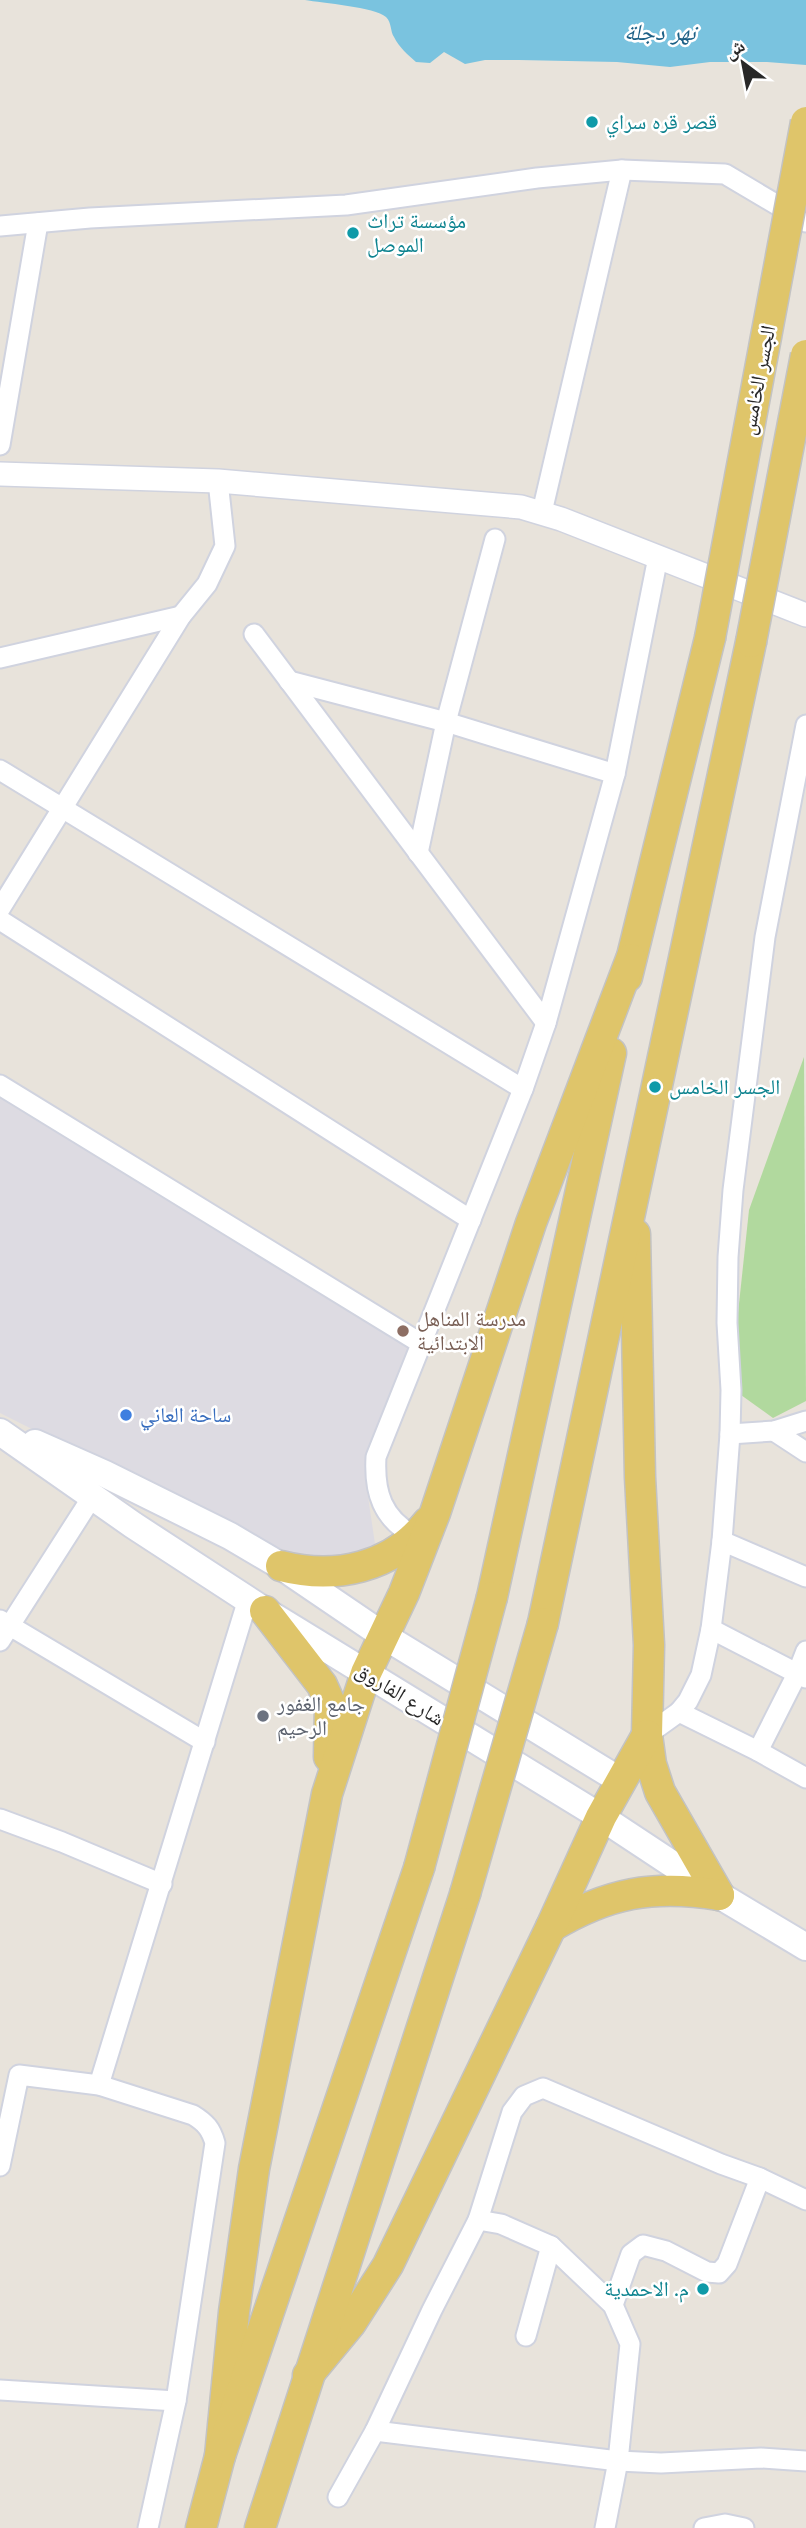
<svg xmlns="http://www.w3.org/2000/svg" width="806" height="2528" viewBox="0 0 806 2528" font-family="Poppins,'Noto Naskh Arabic',sans-serif">
<style>
.industrial{fill:#dddbe2}
.green{fill:#b1d99e}
.water{fill:#7ac3df}
.lines{fill:none;stroke-linecap:round;stroke-linejoin:round}
.minor-casing{stroke:#d0d3df;stroke-width:23}
.tertiary-casing{stroke:#d0d3df;stroke-width:26}
.secondary-casing{stroke:#d0d3df;stroke-width:30}
.primary-casing{stroke:#c3c3c3;stroke-width:33}
.minor{stroke:#fff;stroke-width:19}
.tertiary{stroke:#fff;stroke-width:23}
.secondary{stroke:#fff;stroke-width:26}
.primary{stroke:#dfc56a;stroke-width:30}
.primary-bridge-casing{stroke:#c3c3c3;stroke-width:33;stroke-linecap:butt}
.primary-bridge{stroke:#dfc56a;stroke-width:30}
.culture-dot{fill:#0f9aa8;stroke:#fff;stroke-width:2.5}
.education-dot{fill:#8d6e63;stroke:#fff;stroke-width:2.5}
.shop-dot{fill:#3f7fe0;stroke:#fff;stroke-width:2.5}
.worship-dot{fill:#6b7280;stroke:#fff;stroke-width:2.5}
.labels{text-anchor:middle;stroke-width:5;stroke-linejoin:round;paint-order:stroke}
.culture-label{font-size:21px;fill:#0d838f;stroke:#fff;text-anchor:start}
.street-label{font-size:21px;fill:#282828;stroke:#fff}
.education-label{font-size:21px;fill:#785e54;stroke:#fff;text-anchor:start}
.shop-label{font-size:21px;fill:#366cbe;stroke:#fff;text-anchor:start}
.worship-label{font-size:21px;fill:#5b616d;stroke:#fff;text-anchor:start}
.water-label{font-size:23px;font-style:italic;fill:#1d6187;stroke:#fff}
</style>
<rect width="100%" height="100%" fill="#e8e3db"/>
<path class="industrial" d="M0,1097L410,1347L366,1483L379,1571L293,1560L0,1413Z"/>
<path class="green" d="M804,1057L806,1401L773,1418L741,1395L735,1369L736,1332L749,1210Z"/>
<path class="water" d="M305,0H806V65L767,62H710L670,67L617,62L519,60H485L465,64L444,52L430,63L416,62C408,55 399,47 394,37C390,31 392,23 386,17C375,7 322,3 305,0Z"/>
<g class="lines">
<defs>
<g id="minor">
<path d="M0,226L90,218L346,205L537,178L622,170L725,174L806,222"/>
<path d="M0,445L38,223"/>
<path d="M542,512L622,170"/>
<path d="M254,634L546,1023"/>
<path d="M0,658L181,616"/>
<path d="M289,681L446,722L615,774"/>
<path d="M0,770L523,1089"/>
<path d="M418,853L446,722L495,539"/>
<path d="M0,909L181,616L207,584L225,546L218,481"/>
<path d="M0,920L471,1220"/>
<path d="M0,1085L422,1344"/>
<path d="M774,1431L806,1452"/>
<path d="M730,1434L774,1431L806,1421"/>
<path d="M415,1536C382,1519 374,1492 376,1457L523,1089L546,1023L615,774L658,557"/>
<path d="M722,1541L806,1577"/>
<path d="M0,1620L205,1742"/>
<path d="M711,1629L806,1678"/>
<path d="M0,1641L92,1497"/>
<path d="M679,1712L758,1751L806,1778"/>
<path d="M647,1735L679,1712L688,1701L701,1675L711,1629L722,1541L730,1434L731,1390L727,1323L728,1257L733,1190L765,937L806,725"/>
<path d="M758,1751L797,1674L806,1651"/>
<path d="M0,1819L62,1842L162,1884"/>
<path d="M99,2085L248,1599"/>
<path d="M0,2166L19,2075L99,2085L193,2115C206,2123 211,2129 215,2143L176,2401L148,2528"/>
<path d="M478,2220L501,2224L551,2246L613,2305L630,2344L618,2461L605,2528"/>
<path d="M613,2305L631,2254L643,2245L666,2251L707,2272L719,2273L727,2264L760,2178"/>
<path d="M526,2336L551,2246"/>
<path d="M0,2390L176,2401"/>
<path d="M375,2431L618,2461L661,2463L761,2458L806,2461"/>
<path d="M338,2497L375,2431L432,2310L478,2220L512,2112L524,2096L543,2088L721,2164L760,2178L806,2200"/>
<path d="M704,2528L725,2524L744,2528"/>
</g>
<path id="tertiary" d="M0,474L218,481L521,507L561,519L806,615"/>
<g id="secondary">
<path d="M0,1432L133,1525L265,1611L601,1817L719,1895L806,1947"/>
<path d="M35,1443L105,1474L230,1536L281,1566L384,1636L621,1781"/>
</g>
<g id="primary">
<path d="M627,977L710,638"/>
<path d="M635,1234L640,1477L649,1645L647,1735L651,1764L660,1792L719,1895"/>
<path d="M281,1566C335,1580 392,1568 428,1522"/>
<path d="M492,1597L611,1053"/>
<path d="M265,1611L322,1685L330,1703L329,1757"/>
<path d="M543,1623L751,642"/>
<path d="M551,1927C607,1893 654,1884 719,1895"/>
<path d="M308,2375L351,2323L388,2265L551,1927L601,1817L647,1735"/>
<path d="M220,2456L234,2312L254,2169L327,1794L366,1673L404,1593L435,1513L531,1223L631,959"/>
<path d="M201,2528L220,2456L419,1868"/>
<path d="M260,2528L465,1894"/>
</g>
</defs>
<use href="#minor" class="minor-casing"/>
<use href="#tertiary" class="tertiary-casing"/>
<use href="#secondary" class="secondary-casing"/>
<use href="#primary" class="primary-casing"/>
<use href="#minor" class="minor"/>
<use href="#tertiary" class="tertiary"/>
<use href="#secondary" class="secondary"/>
<use href="#primary" class="primary"/>
<defs>
<g id="primary-bridge">
<path d="M710,638L806,122"/>
<path d="M751,642L806,355"/>
<path d="M419,1868L492,1597"/>
<path d="M465,1894L543,1623"/>
</g>
</defs>
<use href="#primary-bridge" class="primary-bridge-casing"/>
<use href="#primary-bridge" class="primary-bridge"/>
</g>
<g class="culture-dot">
<circle cx="592" cy="122" r="7"/>
<circle cx="353" cy="233" r="7"/>
<circle cx="655" cy="1087" r="7"/>
<circle cx="703" cy="2289" r="7"/>
</g>
<circle class="education-dot" cx="403" cy="1331" r="7"/>
<circle class="shop-dot" cx="126" cy="1415" r="7"/>
<circle class="worship-dot" cx="263" cy="1716" r="7"/>
<g class="labels">
<g class="culture-label">
<text x="606" y="129">قصر قره سراي</text>
<text x="367" y="228">مؤسسة تراث<tspan x="367" dy="24">الموصل</tspan></text>
<text x="669" y="1094">الجسر الخامس</text>
<text x="689" y="2296" text-anchor="end">م. الاحمدية</text>
</g>
<g class="street-label">
<text transform="translate(758 380) rotate(-79)" y="7">الجسر الخامس</text>
<text transform="translate(400 1694) rotate(32)" y="7">شارع الفاروق</text>
</g>
<g class="education-label">
<text x="417" y="1326">مدرسة المناهل<tspan x="417" dy="24">الابتدائية</tspan></text>
</g>
<g class="shop-label">
<text x="140" y="1422">ساحة العاني</text>
</g>
<g class="worship-label">
<text x="277" y="1711">جامع الغفور<tspan x="277" dy="24">الرحيم</tspan></text>
</g>
<g class="water-label">
<text x="660" y="40">نهر دجلة</text>
</g>
</g>
<g transform="translate(743 63) rotate(328)" stroke="#ffffff" stroke-width="5" paint-order="stroke">
<path d="M0-5L12 26L0 18L-12 26Z" fill="#282828"/>
<text y="-10" font-size="19" font-weight="bold" text-anchor="middle" fill="#282828">ش</text>
</g>
</svg>
